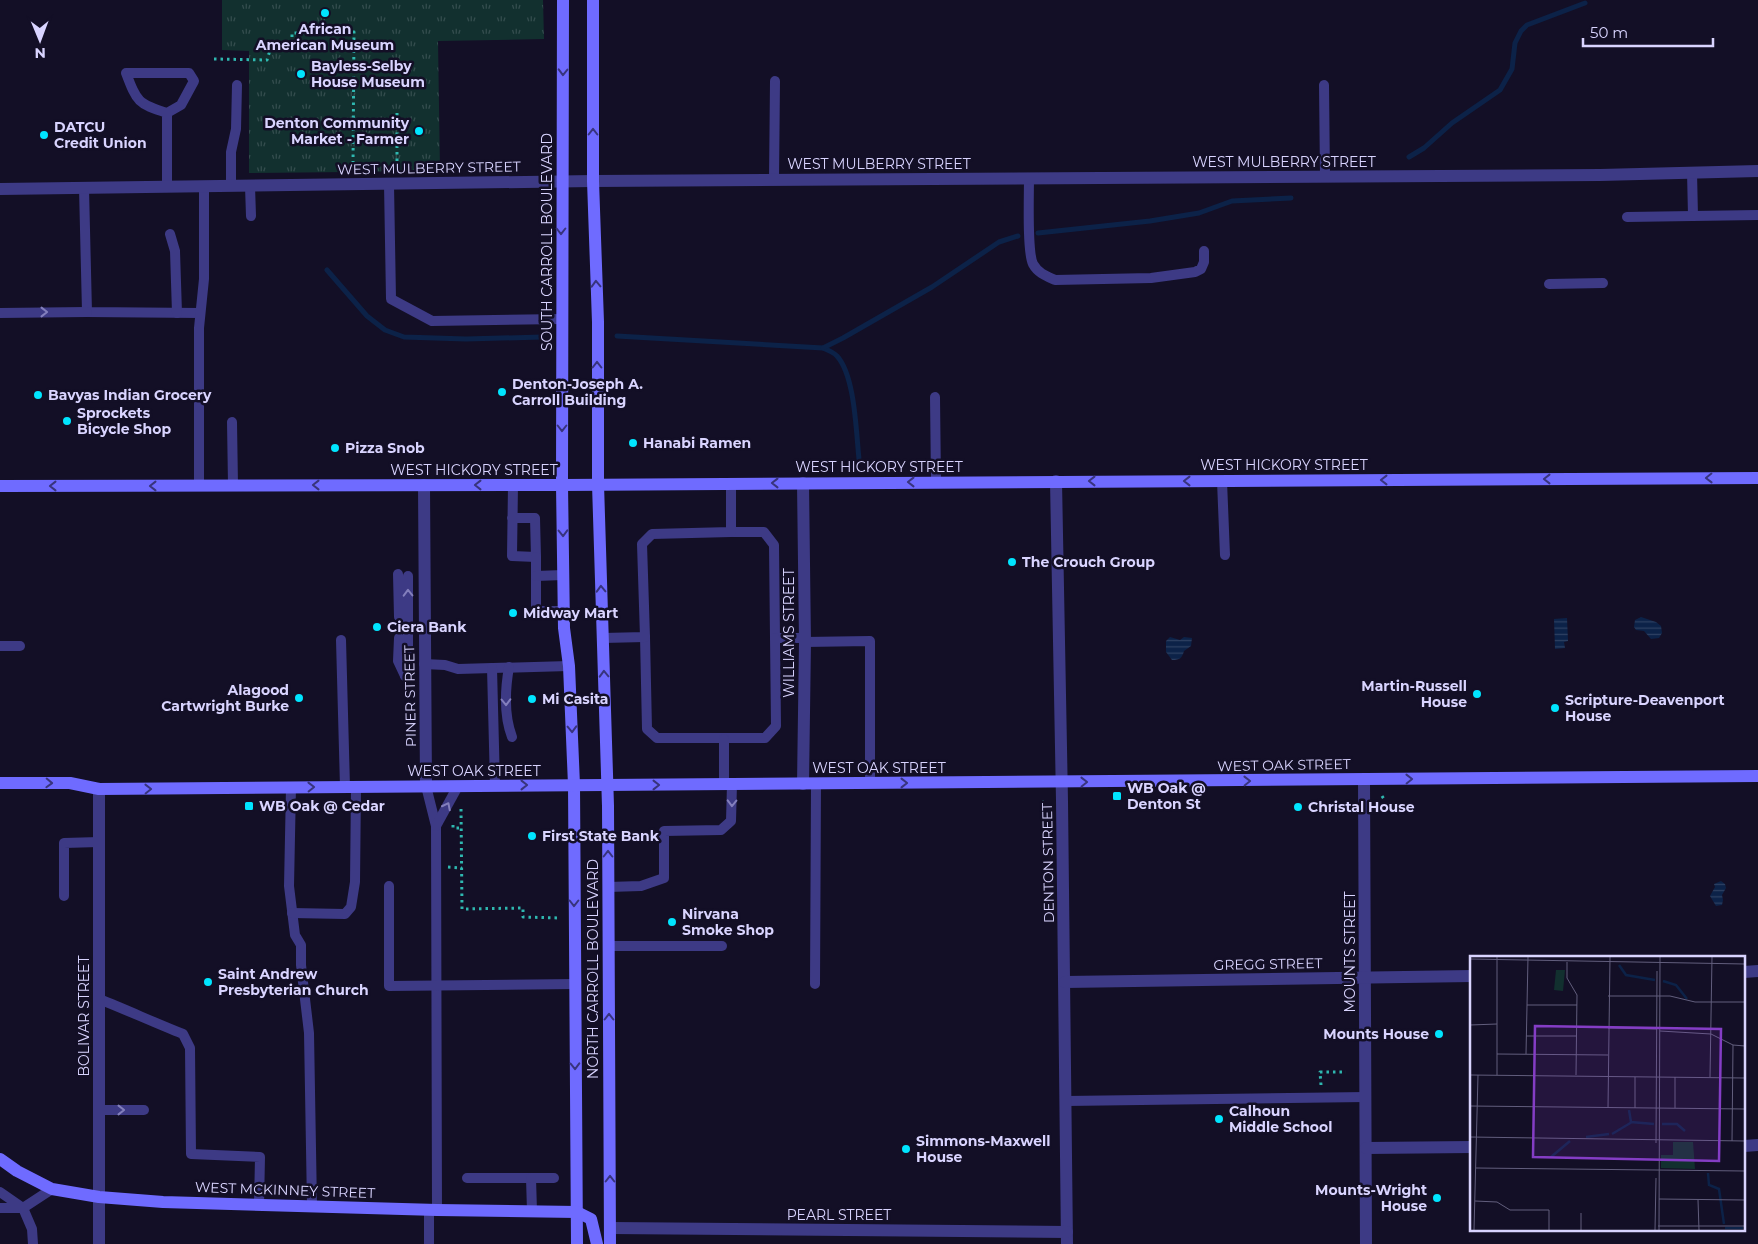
<svg xmlns="http://www.w3.org/2000/svg" width="1758" height="1244" viewBox="0 0 1758 1244" font-family="Montserrat,sans-serif">
<style>
.park{fill:url(#park-tufts)}
.water{fill:url(#water-rules)}
.lines{fill:none;stroke-linecap:round;stroke-linejoin:round}
.stream{stroke:#0c2248;stroke-width:5}
.path{stroke:#2fb8b0;stroke-width:3;stroke-dasharray:2.5 4;stroke-linecap:butt}
.lane{stroke:#3d3a85;stroke-width:10}
.street{stroke:#3d3a85;stroke-width:12}
.secondary{stroke:#6f6bff;stroke-width:12}
.oneway{stroke:#38347d}
.oneway2{stroke:#837fbc}
.poi-dot{fill:#00e5ff;stroke:#130f26;stroke-width:2}
.labels{text-anchor:middle;stroke-width:5;stroke-linejoin:round;paint-order:stroke}
.poi-label{font-size:14px;font-weight:bold;fill:#d9d4ff;stroke:#130f26;text-anchor:start}
.street-label{font-size:14px;fill:#d9d4ff;stroke:#130f26}
.inset-river{fill:none;stroke:#0c2248;stroke-width:2.5}
.inset-road{fill:none;stroke:#625e7d;stroke-width:1}
.view{fill:#843dc5;fill-opacity:0.15;stroke:#843dc5;stroke-width:2.5}
.inset-edge{fill:none;stroke:#d9d4ff;stroke-width:2.5}
</style>
<defs>
<pattern id="park-tufts" width="24" height="20" patternUnits="userSpaceOnUse" patternTransform="scale(1.25)"><rect width="24" height="20" fill="#12302f"/><path d="M3 7l-1-3M5 7V3M7 7l1-3M15 17l-1-3M17 17v-4M19 17l1-3" fill="none" stroke="#344d4e"/></pattern>
<pattern id="water-rules" width="6" height="5" patternUnits="userSpaceOnUse" patternTransform="scale(1.25)"><rect width="6" height="5" fill="#0c2248"/><path d="M0 2.5h6" fill="none" stroke="#2f4163"/></pattern>
</defs>
<rect width="100%" height="100%" fill="#130f26"/>
<path class="park" d="M222,0H543L544,39L438,41L440,171L249,173V51L222,50Z"/>
<g class="water">
<path d="M1641,617L1656,622L1661,626L1662,633L1659,638L1651,639L1644,631L1636,630L1634,627L1635,620Z"/>
<path d="M1567,618L1568,641L1564,642L1565,648L1555,649L1554,619Z"/>
<path d="M1170,637L1180,640L1184,637L1192,638L1191,646L1184,651C1182,658 1180,660 1172,660L1166,652V641Z"/>
<path d="M1721,881L1725,884L1726,888L1722,895L1723,900L1722,905L1716,906L1710,896L1715,887L1714,884Z"/>
</g>
<g class="lines">
<g class="stream">
<path d="M1409,157L1424,148L1452,123L1500,90L1512,69L1515,43L1521,31L1527,25L1585,3"/>
<path d="M1038,233L1150,221L1199,213L1232,201L1291,198"/>
<path d="M327,270L367,316L385,330L404,337L466,339L542,337"/>
<path d="M617,336L823,348C828,350 833,352 837,356C855,376 856,431 859,459"/>
<path d="M823,348L843,338L932,287L999,242L1018,236"/>
</g>
<g class="path">
<path d="M214,59L267,60L270,50L292,49V33L354,32L353,165"/>
<path d="M397,113V164"/>
<path d="M1382,796L1384,799"/>
<path d="M1042,803L1046,800"/>
<path d="M461,809L462,909L523,908V917L561,918"/>
<path d="M453,825V828H462"/>
<path d="M448,867L462,868"/>
<path d="M1321,1085L1320,1072H1346"/>
</g>
<g class="lane">
<path d="M1324,85L1325,177"/>
<path d="M1692,172L1693,216"/>
<path d="M1029,178C1029,195 1027,252 1033,264C1038,273 1046,276 1055,280L1151,278L1195,272L1201,269L1204,262V251"/>
<path d="M774,180L775,81"/>
<path d="M389,184L391,299L432,321L562,319"/>
<path d="M231,186V152L236,129L237,85"/>
<path d="M250,186L251,216"/>
<path d="M167,187V113L181,105L194,81L189,73H126C137,102 138,104 167,113"/>
<path d="M84,188L87,312L200,313"/>
<path d="M1627,217L1758,215"/>
<path d="M170,234L175,251L177,313"/>
<path d="M1549,284L1603,283"/>
<path d="M0,313L87,312"/>
<path d="M935,397L936,482"/>
<path d="M232,422L233,485"/>
<path d="M1222,481L1225,555"/>
<path d="M199,485V328L204,279V186"/>
<path d="M512,518H535L536,557L512,556L513,485"/>
<path d="M731,532H764L774,545L775,638H805"/>
<path d="M536,557V611H563"/>
<path d="M398,574L399,617"/>
<path d="M536,576L563,575"/>
<path d="M645,637L647,729L657,738H765L776,726L775,638"/>
<path d="M399,638L398,661L405,676"/>
<path d="M603,638L645,637L642,544L652,534L731,532V483"/>
<path d="M341,640L345,787"/>
<path d="M805,642L870,641V783"/>
<path d="M0,646H20"/>
<path d="M424,664L445,665L458,669L569,666"/>
<path d="M509,667C505,690 504,716 512,737"/>
<path d="M492,668L495,785"/>
<path d="M405,676L408,660V576"/>
<path d="M724,784V739"/>
<path d="M426,786L436,826L437,1210"/>
<path d="M291,787L289,886L295,935L301,945V965L309,1033L312,1206"/>
<path d="M436,826L458,786"/>
<path d="M389,886V986L575,984"/>
<path d="M608,887L641,886L664,878V831L721,830L731,821L732,784"/>
<path d="M64,896V843L99,842"/>
<path d="M292,913L345,914L351,907L355,882L356,787"/>
<path d="M608,946H722"/>
<path d="M815,984L816,784"/>
<path d="M99,999C127,1010 155,1023 183,1034L190,1048L191,1154L260,1157L259,1205"/>
<path d="M1066,1101L1366,1097"/>
<path d="M98,1110H144"/>
<path d="M467,1178H531L532,1211"/>
<path d="M531,1178H554"/>
<path d="M0,1192L23,1208L32,1229L33,1244"/>
<path d="M0,1208H23L52,1189"/>
<path d="M429,1210V1244"/>
</g>
<g class="street">
<path d="M0,189L593,181L1600,175L1758,171"/>
<path d="M1056,481L1062,801L1067,1244"/>
<path d="M803,483L805,642L803,784"/>
<path d="M424,485L426,786"/>
<path d="M1364,780L1366,1244"/>
<path d="M1744,972L1758,971"/>
<path d="M1065,982L1472,976"/>
<path d="M1744,1146L1758,1145"/>
<path d="M1366,1148L1472,1147"/>
<path d="M610,1228L1067,1232"/>
<path d="M99,1244V789"/>
</g>
<g class="secondary">
<path d="M563,0L562,485L564,628L569,666L574,785L577,1244"/>
<path d="M593,0V181L598,322V484L608,806L610,1244"/>
<path d="M0,486L562,485L1758,478"/>
<path d="M0,783H70L99,789L1758,776"/>
<path d="M0,1159L17,1171L52,1189L99,1197L163,1202L437,1210L577,1212L591,1219L597,1244"/>
</g>
</g>
<defs><path id="oneway-chevron" d="M-2-3.5L2.5 0L-2 3.5" fill="none" stroke-width="1.6" stroke-linecap="round" stroke-linejoin="round" transform="scale(1.25)"/></defs>
<g class="oneway">
<use href="#oneway-chevron" transform="translate(563 72) rotate(91)"/>
<use href="#oneway-chevron" transform="translate(593 132) rotate(-90)"/>
<use href="#oneway-chevron" transform="translate(561 231) rotate(90)"/>
<use href="#oneway-chevron" transform="translate(596 284) rotate(-92)"/>
<use href="#oneway-chevron" transform="translate(597 365) rotate(-90)"/>
<use href="#oneway-chevron" transform="translate(562 428) rotate(90)"/>
<use href="#oneway-chevron" transform="translate(1709 478) rotate(179)"/>
<use href="#oneway-chevron" transform="translate(1547 479) rotate(180)"/>
<use href="#oneway-chevron" transform="translate(1384 480) rotate(180)"/>
<use href="#oneway-chevron" transform="translate(1092 481) rotate(180)"/>
<use href="#oneway-chevron" transform="translate(1187 481) rotate(180)"/>
<use href="#oneway-chevron" transform="translate(911 482) rotate(180)"/>
<use href="#oneway-chevron" transform="translate(775 483) rotate(180)"/>
<use href="#oneway-chevron" transform="translate(316 485) rotate(180)"/>
<use href="#oneway-chevron" transform="translate(478 485) rotate(180)"/>
<use href="#oneway-chevron" transform="translate(53 486) rotate(180)"/>
<use href="#oneway-chevron" transform="translate(153 486) rotate(180)"/>
<use href="#oneway-chevron" transform="translate(563 533) rotate(89)"/>
<use href="#oneway-chevron" transform="translate(601 589) rotate(-92)"/>
<use href="#oneway-chevron" transform="translate(604 674) rotate(-92)"/>
<use href="#oneway-chevron" transform="translate(572 729) rotate(88)"/>
<use href="#oneway-chevron" transform="translate(1409 779) rotate(-1)"/>
<use href="#oneway-chevron" transform="translate(1247 781) rotate(-1)"/>
<use href="#oneway-chevron" transform="translate(1084 782) rotate(-1)"/>
<use href="#oneway-chevron" transform="translate(49 783) rotate(2)"/>
<use href="#oneway-chevron" transform="translate(904 783)"/>
<use href="#oneway-chevron" transform="translate(524 785)"/>
<use href="#oneway-chevron" transform="translate(656 785)"/>
<use href="#oneway-chevron" transform="translate(311 787) rotate(-1)"/>
<use href="#oneway-chevron" transform="translate(148 789) rotate(-1)"/>
<use href="#oneway-chevron" transform="translate(608 854) rotate(-90)"/>
<use href="#oneway-chevron" transform="translate(574 903) rotate(90)"/>
<use href="#oneway-chevron" transform="translate(609 1017) rotate(-90)"/>
<use href="#oneway-chevron" transform="translate(575 1066) rotate(89)"/>
<use href="#oneway-chevron" transform="translate(610 1179) rotate(-90)"/>
</g>
<g class="oneway2">
<use href="#oneway-chevron" transform="translate(44 312)"/>
<use href="#oneway-chevron" transform="translate(408 593) rotate(-91)"/>
<use href="#oneway-chevron" transform="translate(506 702) rotate(89)"/>
<use href="#oneway-chevron" transform="translate(732 803) rotate(91)"/>
<use href="#oneway-chevron" transform="translate(447 806) rotate(-63)"/>
<use href="#oneway-chevron" transform="translate(121 1110)"/>
</g>
<g class="poi-dot">
<circle cx="325" cy="13" r="5"/>
<circle cx="301" cy="74" r="5"/>
<circle cx="419" cy="131" r="5"/>
<circle cx="44" cy="135" r="5"/>
<circle cx="502" cy="392" r="5"/>
<circle cx="38" cy="395" r="5"/>
<circle cx="67" cy="421" r="5"/>
<circle cx="633" cy="443" r="5"/>
<circle cx="335" cy="448" r="5"/>
<circle cx="1012" cy="562" r="5"/>
<circle cx="513" cy="613" r="5"/>
<circle cx="377" cy="627" r="5"/>
<circle cx="1477" cy="694" r="5"/>
<circle cx="299" cy="698" r="5"/>
<circle cx="532" cy="699" r="5"/>
<circle cx="1555" cy="708" r="5"/>
<rect x="1112" y="791" width="10" height="10" rx="2.5"/>
<rect x="244" y="801" width="10" height="10" rx="2.5"/>
<circle cx="1298" cy="807" r="5"/>
<circle cx="532" cy="836" r="5"/>
<circle cx="672" cy="922" r="5"/>
<circle cx="208" cy="982" r="5"/>
<circle cx="1439" cy="1034" r="5"/>
<circle cx="1219" cy="1119" r="5"/>
<circle cx="906" cy="1149" r="5"/>
<circle cx="1437" cy="1198" r="5"/>
</g>
<g class="labels">
<g class="poi-label">
<text x="325" y="34" text-anchor="middle">African<tspan x="325" dy="16">American Museum</tspan></text>
<text x="311" y="71">Bayless-Selby<tspan x="311" dy="16">House Museum</tspan></text>
<text x="409" y="128" text-anchor="end">Denton Community<tspan x="409" dy="16">Market - Farmer</tspan></text>
<text x="54" y="132">DATCU<tspan x="54" dy="16">Credit Union</tspan></text>
<text x="512" y="389">Denton-Joseph A.<tspan x="512" dy="16">Carroll Building</tspan></text>
<text x="48" y="400">Bavyas Indian Grocery</text>
<text x="77" y="418">Sprockets<tspan x="77" dy="16">Bicycle Shop</tspan></text>
<text x="643" y="448">Hanabi Ramen</text>
<text x="345" y="453">Pizza Snob</text>
<text x="1022" y="567">The Crouch Group</text>
<text x="523" y="618">Midway Mart</text>
<text x="387" y="632">Ciera Bank</text>
<text x="1467" y="691" text-anchor="end">Martin-Russell<tspan x="1467" dy="16">House</tspan></text>
<text x="289" y="695" text-anchor="end">Alagood<tspan x="289" dy="16">Cartwright Burke</tspan></text>
<text x="542" y="704">Mi Casita</text>
<text x="1565" y="705">Scripture-Deavenport<tspan x="1565" dy="16">House</tspan></text>
<text x="1127" y="793">WB Oak @<tspan x="1127" dy="16">Denton St</tspan></text>
<text x="259" y="811">WB Oak @ Cedar</text>
<text x="1308" y="812">Christal House</text>
<text x="542" y="841">First State Bank</text>
<text x="682" y="919">Nirvana<tspan x="682" dy="16">Smoke Shop</tspan></text>
<text x="218" y="979">Saint Andrew<tspan x="218" dy="16">Presbyterian Church</tspan></text>
<text x="1429" y="1039" text-anchor="end">Mounts House</text>
<text x="1229" y="1116">Calhoun<tspan x="1229" dy="16">Middle School</tspan></text>
<text x="916" y="1146">Simmons-Maxwell<tspan x="916" dy="16">House</tspan></text>
<text x="1427" y="1195" text-anchor="end">Mounts-Wright<tspan x="1427" dy="16">House</tspan></text>
</g>
<g class="street-label">
<text x="1284" y="167">WEST MULBERRY STREET</text>
<text x="879" y="169">WEST MULBERRY STREET</text>
<text transform="translate(429 168) rotate(-1)" y="5">WEST MULBERRY STREET</text>
<text transform="translate(547 242) rotate(-90)" y="5">SOUTH CARROLL BOULEVARD</text>
<text x="1284" y="470">WEST HICKORY STREET</text>
<text x="879" y="472">WEST HICKORY STREET</text>
<text x="474" y="475">WEST HICKORY STREET</text>
<text transform="translate(789 633) rotate(-90)" y="5">WILLIAMS STREET</text>
<text transform="translate(410 696) rotate(-91)" y="5">PINER STREET</text>
<text transform="translate(1284 765) rotate(-1)" y="5">WEST OAK STREET</text>
<text x="879" y="773">WEST OAK STREET</text>
<text x="474" y="776">WEST OAK STREET</text>
<text transform="translate(1048 863) rotate(-91)" y="5">DENTON STREET</text>
<text transform="translate(1350 952) rotate(-90)" y="5">MOUNTS STREET</text>
<text transform="translate(1268 964) rotate(-1)" y="5">GREGG STREET</text>
<text transform="translate(593 969) rotate(-90)" y="5">NORTH CARROLL BOULEVARD</text>
<text transform="translate(84 1016) rotate(-90)" y="5">BOLIVAR STREET</text>
<text transform="translate(285 1190) rotate(2)" y="5">WEST MCKINNEY STREET</text>
<text x="839" y="1220">PEARL STREET</text>
</g>
</g>
<g transform="translate(1470 956)">
<rect width="275" height="275" fill="#130f26"/>
<path d="M86,14H95L93,35L84,34Z" fill="#12302f"/>
<path d="M203,186H223L225,213L191,212V199H203Z" fill="#12302f"/>
<path class="inset-river" d="M149,9L156,19L185,24M193,25L206,29L217,43M159,154L161,166L184,168M192,168H207L215,175M142,178L162,166M116,181L139,178M81,201L100,185M238,217L239,229L249,233L254,268M255,272H273"/>
<path class="inset-road" d="M0,3L275,8M97,6V22L107,39L106,119M138,40H200L225,46H275M57,49H107M0,69L27,68M138,72L187,73M190,75L241,78L263,89L275,90M56,80H106M27,98L138,99M56,98L58,1M0,119L275,122M27,119V1M240,121L242,1M0,150L275,153M138,152L140,1M165,152V121M205,152V121M0,181L275,185M262,185L263,89M186,187L187,15M6,212L275,215M189,243L275,244M228,244L229,274M5,245L27,246L40,254H79V274M188,270H275M4,274L8,119M111,274V257M185,274L186,222M189,274L190,1"/>
<path class="view" d="M65,70L251,73L249,205L63,201Z"/>
<rect width="275" height="275" class="inset-edge"/>
</g>
<g transform="translate(40 40) rotate(179)" stroke="#130f26" stroke-width="4" paint-order="stroke">
<path d="M0-4L9 19L0 12L-9 19Z" fill="#d9d4ff"/>
<text y="-8" font-size="14" font-weight="bold" text-anchor="middle" fill="#d9d4ff">N</text>
</g>
<path d="M1583 38v8h130v-8" fill="none" stroke="#d9d4ff" stroke-width="2.5"/>
<text x="1590" y="38" font-size="15" fill="#d9d4ff" stroke="#130f26" stroke-width="4" paint-order="stroke">50 m</text>
</svg>
